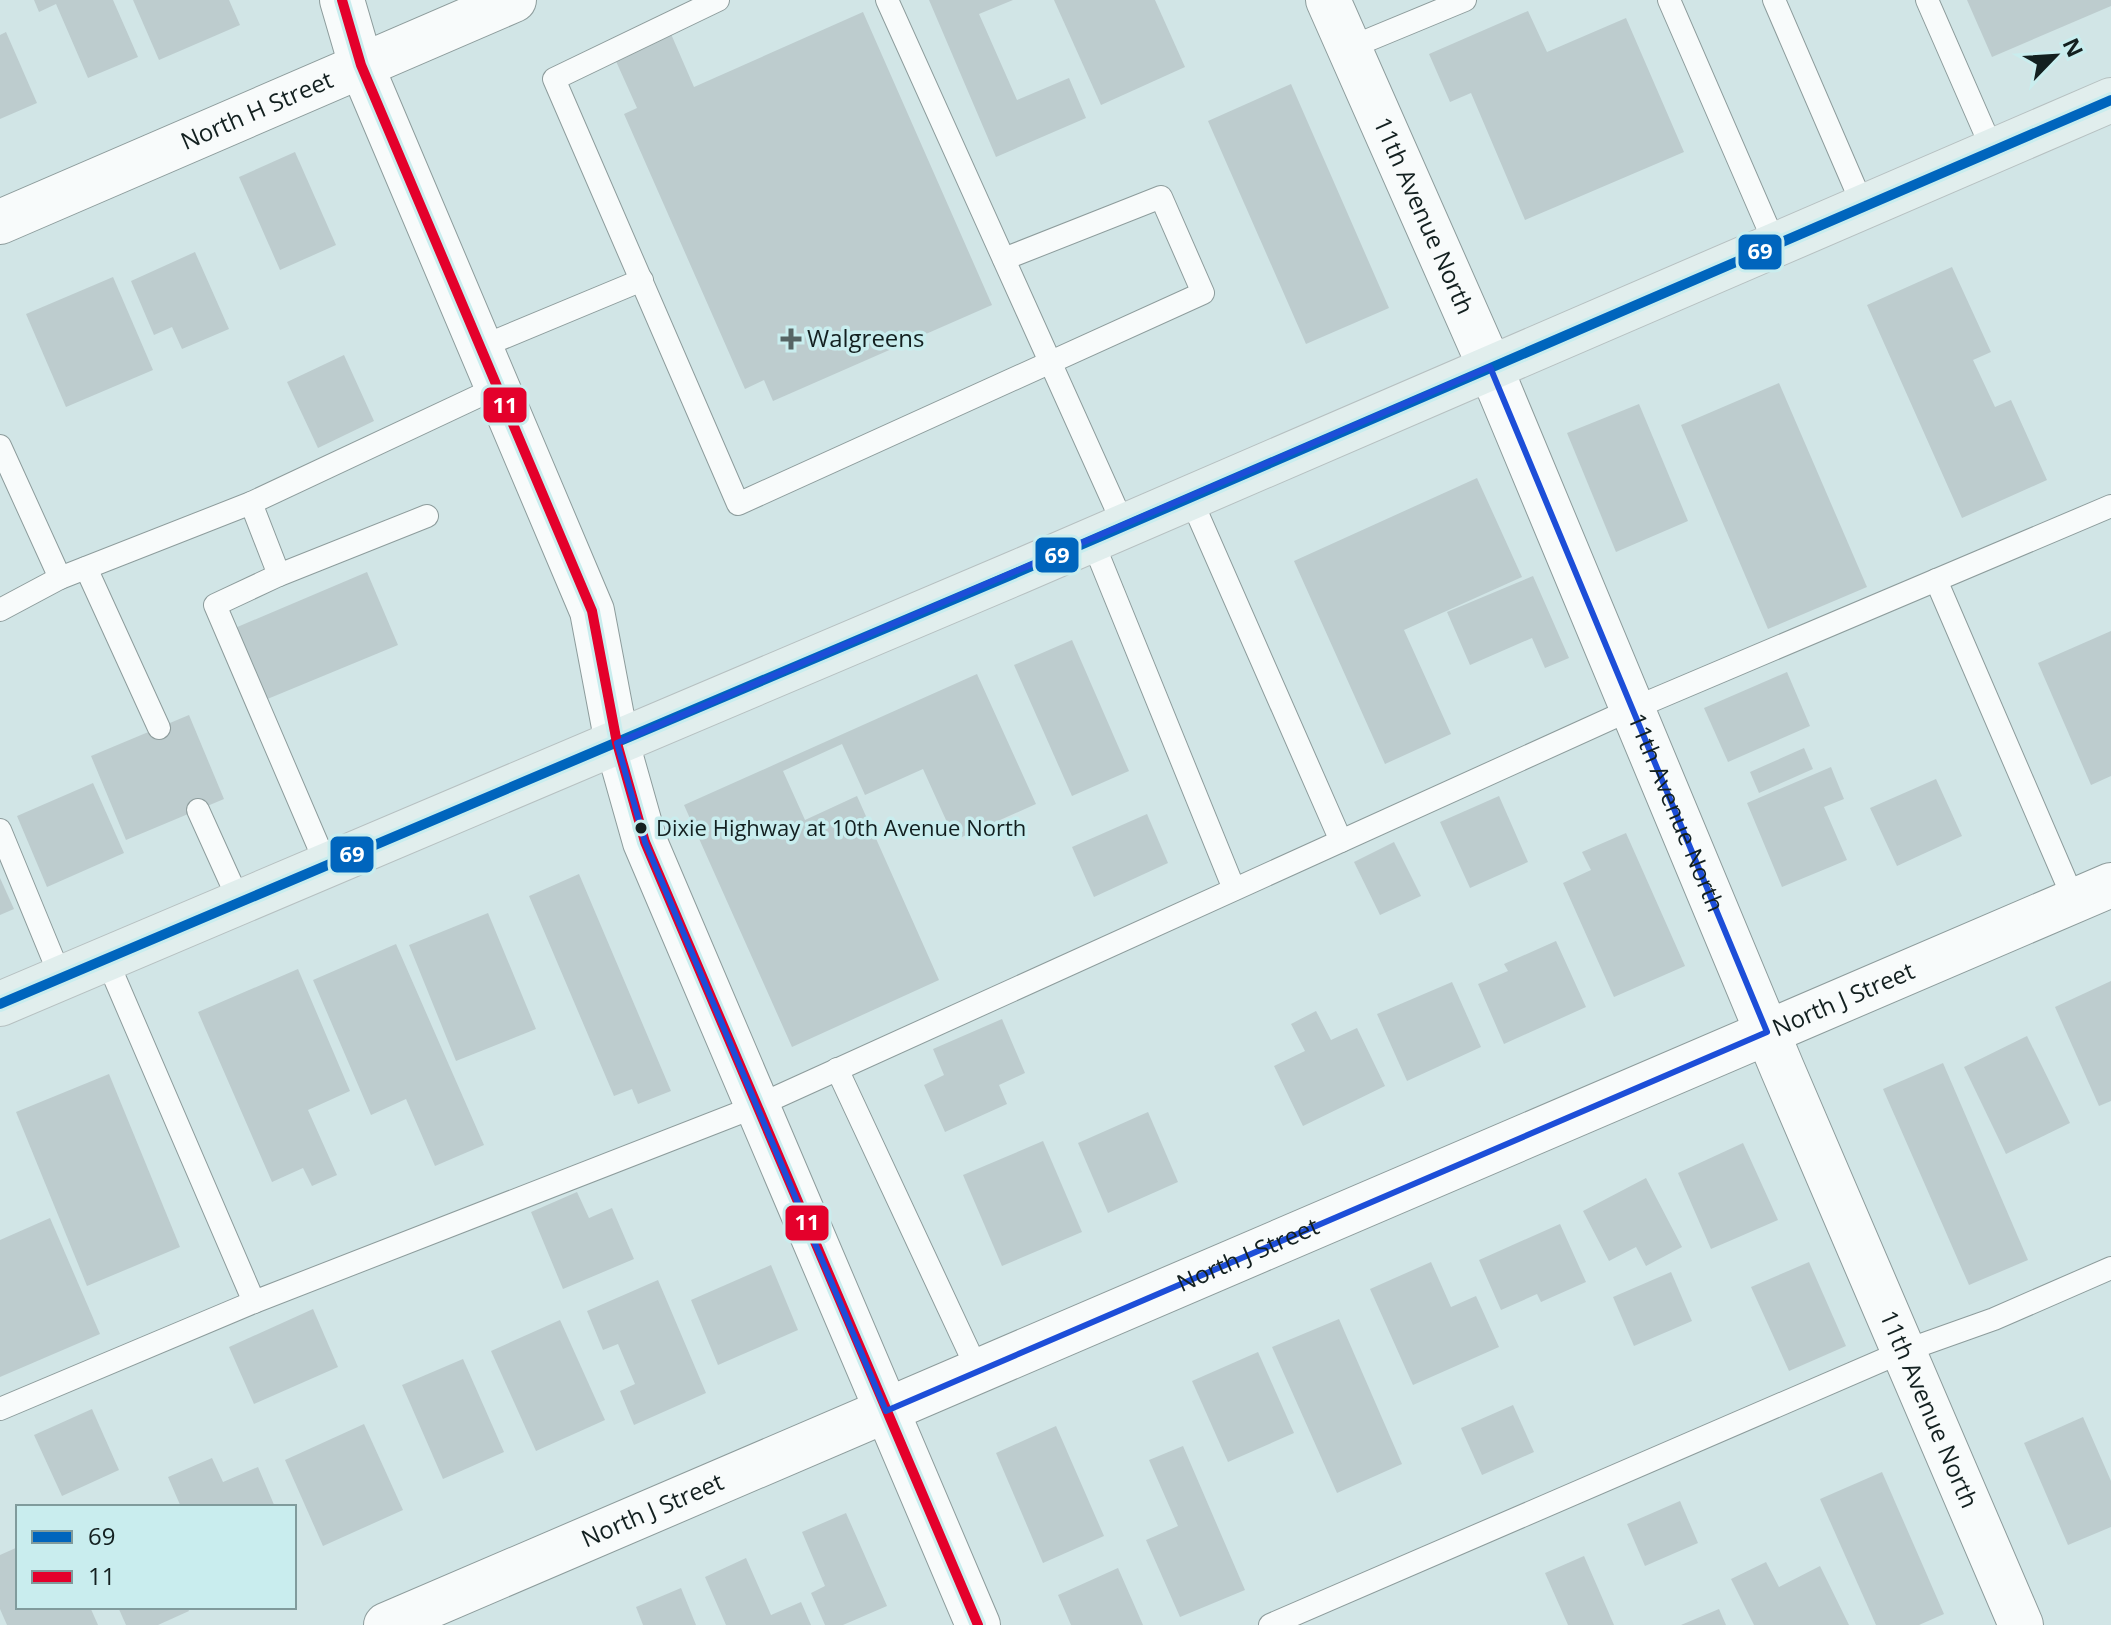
<svg xmlns="http://www.w3.org/2000/svg" width="2111" height="1625" viewBox="0 0 2111 1625" font-family="'Open Sans',sans-serif">
<style>
.building{fill:#bdccce}
.lines{fill:none;stroke-linecap:round;stroke-linejoin:round}
.service-casing{stroke:#8d9c9c;stroke-width:24}
.minor-casing{stroke:#8d9c9c;stroke-width:46}
.secondary-casing{stroke:#8d9c9c;stroke-width:46}
.primary-casing{stroke:#b6c0c1;stroke-width:46}
.service{stroke:#f8fbfb;stroke-width:22}
.minor{stroke:#f8fbfb;stroke-width:44}
.secondary{stroke:#f8fbfb;stroke-width:44}
.primary{stroke:#e1eeed;stroke-width:44}
.bus-1-casing{stroke:#c9edee;stroke-width:16}
.bus-2-casing{stroke:#c9edee;stroke-width:16}
.bus-1{stroke:#0065bd;stroke-width:10}
.bus-2{stroke:#e4002b;stroke-width:10}
.marked{fill:none;stroke:#1d4ed8;stroke-width:6;stroke-linejoin:round}
.poi-dot{fill:#566565;stroke:#c9edee;stroke-width:3}
.bus-dot{fill:#132020;stroke:#c9edee;stroke-width:3}
.labels{text-anchor:middle;stroke-width:7;stroke-linejoin:round;paint-order:stroke}
.bus-label{font-size:22px;fill:#132020;stroke:#c9edee;text-anchor:start}
.street-label{font-size:24px;fill:#132020;stroke:#c9edee}
.poi-label{font-size:24px;fill:#132020;stroke:#c9edee;text-anchor:start}
.line-badge{stroke:#c9edee;stroke-width:3}
.badge-label{font-size:22px;text-anchor:middle;font-weight:bold;fill:#fff}
</style>
<rect width="100%" height="100%" fill="#d1e5e6"/>
<g class="building">
<path d="M34,0H113L138,57L88,78L56,4L39,12Z"/>
<path d="M133,0H229L240,25L159,60Z"/>
<path d="M929,0H1013L979,14L1017,100L1069,78L1086,118L996,157Z"/>
<path d="M1054,0H1155L1185,67L1101,105Z"/>
<path d="M1967,0H2111V6L1992,57Z"/>
<path d="M1528,11L1547,52L1626,18L1684,152L1525,220L1471,93L1450,102L1429,54Z"/>
<path d="M863,12L992,305L773,401L764,380L745,389L624,114L637,108L615,59L671,34L694,87Z"/>
<path d="M6,32L37,103L0,119V35Z"/>
<path d="M1291,84L1389,308L1306,344L1208,121Z"/>
<path d="M295,152L336,245L280,270L239,177Z"/>
<path d="M195,252L229,329L182,349L172,327L154,335L131,281Z"/>
<path d="M1952,267L1991,352L1973,360L1995,407L2011,400L2047,480L1962,518L1867,305Z"/>
<path d="M113,277L153,370L66,407L26,314Z"/>
<path d="M344,355L374,421L318,448L287,382Z"/>
<path d="M1779,383L1867,587L1768,629L1681,425Z"/>
<path d="M1639,404L1688,521L1616,552L1567,433Z"/>
<path d="M1477,478L1522,577L1404,630L1451,734L1385,764L1294,561Z"/>
<path d="M367,572L398,645L265,700L235,628Z"/>
<path d="M1533,576L1569,658L1545,668L1532,638L1470,665L1447,612Z"/>
<path d="M2111,631V776L2091,785L2038,663Z"/>
<path d="M1072,640L1129,771L1072,796L1014,665Z"/>
<path d="M1787,672L1810,726L1728,762L1704,708Z"/>
<path d="M977,674L1036,804L955,840L923,769L865,795L842,744L783,771L805,820L857,796L939,980L792,1047L684,805Z"/>
<path d="M189,715L224,799L126,840L91,756Z"/>
<path d="M1804,748L1813,769L1759,793L1750,772Z"/>
<path d="M1831,767L1844,799L1824,807L1847,860L1782,887L1747,803Z"/>
<path d="M1936,779L1962,836L1897,866L1870,808Z"/>
<path d="M93,783L124,853L47,887L17,816Z"/>
<path d="M1499,796L1528,862L1470,888L1440,822Z"/>
<path d="M1147,814L1168,863L1094,897L1072,847Z"/>
<path d="M1626,833L1685,966L1614,997L1563,883L1591,870L1582,852Z"/>
<path d="M1394,842L1421,896L1380,915L1354,862Z"/>
<path d="M579,874L671,1091L638,1104L632,1089L614,1096L529,896Z"/>
<path d="M0,878L14,909L0,915Z"/>
<path d="M488,913L536,1029L456,1061L409,945Z"/>
<path d="M1556,941L1586,1007L1504,1044L1478,984L1508,971L1504,964Z"/>
<path d="M396,944L484,1145L435,1166L406,1099L371,1115L313,980Z"/>
<path d="M298,969L350,1091L308,1110L337,1175L312,1186L303,1168L272,1182L198,1012Z"/>
<path d="M2111,981V1101L2099,1106L2055,1007Z"/>
<path d="M1452,982L1481,1047L1407,1081L1377,1014Z"/>
<path d="M1316,1011L1331,1040L1357,1028L1385,1086L1303,1126L1274,1066L1305,1051L1291,1024Z"/>
<path d="M1002,1019L1025,1073L999,1085L1007,1104L945,1132L924,1085L944,1075L933,1049Z"/>
<path d="M2027,1036L2070,1123L2006,1154L1964,1067Z"/>
<path d="M1943,1063L2028,1260L1969,1285L1883,1089Z"/>
<path d="M109,1074L180,1247L87,1286L16,1112Z"/>
<path d="M1148,1112L1178,1182L1108,1213L1078,1143Z"/>
<path d="M1043,1141L1082,1232L1002,1266L963,1175Z"/>
<path d="M1743,1143L1778,1220L1711,1249L1678,1173Z"/>
<path d="M1646,1178L1682,1247L1646,1266L1636,1247L1609,1261L1583,1211Z"/>
<path d="M577,1192L589,1218L612,1208L634,1259L563,1289L531,1212Z"/>
<path d="M50,1218L100,1334L0,1377V1240Z"/>
<path d="M1560,1224L1586,1282L1541,1302L1537,1294L1501,1310L1479,1260Z"/>
<path d="M1431,1262L1451,1307L1476,1296L1499,1347L1413,1385L1370,1289Z"/>
<path d="M1809,1262L1846,1346L1789,1371L1751,1287Z"/>
<path d="M771,1265L798,1330L718,1365L691,1300Z"/>
<path d="M1671,1272L1692,1321L1634,1346L1613,1297Z"/>
<path d="M658,1280L706,1393L634,1425L620,1391L635,1384L618,1344L603,1350L587,1311Z"/>
<path d="M313,1309L338,1367L254,1404L229,1347Z"/>
<path d="M1339,1319L1402,1464L1337,1493L1272,1347Z"/>
<path d="M560,1320L605,1420L536,1451L491,1351Z"/>
<path d="M1258,1352L1294,1433L1228,1462L1192,1381Z"/>
<path d="M463,1359L504,1452L443,1479L402,1385Z"/>
<path d="M1513,1405L1534,1452L1482,1475L1461,1428Z"/>
<path d="M92,1409L119,1470L62,1496L34,1435Z"/>
<path d="M2083,1417L2111,1481V1527L2068,1545L2024,1443Z"/>
<path d="M364,1424L403,1510L323,1546L285,1460Z"/>
<path d="M1056,1426L1104,1536L1043,1563L996,1453Z"/>
<path d="M1183,1446L1245,1590L1180,1617L1146,1540L1178,1526L1149,1460Z"/>
<path d="M212,1458L223,1482L258,1467L275,1507H181L168,1477Z"/>
<path d="M1882,1472L1944,1614L1919,1625H1876L1820,1499Z"/>
<path d="M1680,1501L1698,1543L1645,1566L1627,1524Z"/>
<path d="M846,1513L887,1606L843,1625H825L811,1593L825,1586L802,1532Z"/>
<path d="M18,1547V1607H90L98,1625H7L0,1609V1555Z"/>
<path d="M1584,1556L1614,1625H1568L1545,1573Z"/>
<path d="M746,1558L771,1615L801,1602L811,1625H726L705,1577Z"/>
<path d="M1766,1562L1779,1587L1820,1566L1849,1625H1754L1731,1579Z"/>
<path d="M1118,1568L1143,1625H1071L1058,1595Z"/>
<path d="M681,1588L696,1625H643L636,1607Z"/>
<path d="M118,1607H187L189,1611L158,1625H126Z"/>
<path d="M1719,1609L1726,1625H1681Z"/>
</g>
<g class="lines">
<defs>
<g id="service">
<path d="M718,0L554,79L738,504L1203,293L1161,197L1004,259"/>
<path d="M887,0L1124,526"/>
<path d="M1669,0L1775,244"/>
<path d="M1774,0L1863,206"/>
<path d="M1927,0L1993,151"/>
<path d="M1349,48L1465,0"/>
<path d="M481,347L642,280"/>
<path d="M0,446L60,578L251,503"/>
<path d="M1190,497L1341,841"/>
<path d="M1092,540L1234,889"/>
<path d="M86,568L159,728"/>
<path d="M279,575L427,516"/>
<path d="M1936,580L2074,900"/>
<path d="M0,610L60,578"/>
<path d="M198,810L240,903"/>
<path d="M0,830L61,978"/>
<path d="M326,864L215,605L279,575L251,503L498,387"/>
<path d="M106,958L254,1302L757,1106L1632,709L2111,506"/>
<path d="M837,1069L978,1371"/>
<path d="M0,1409L254,1302"/>
<path d="M1270,1625L1904,1351L1994,1319L2111,1268"/>
</g>
<g id="minor">
<path id="s1" d="M1328,0L1490,367L1782,1068L2021,1625"/>
<path id="s2" d="M0,222L514,0"/>
<path id="s3" d="M386,1625L2111,885"/>
</g>
<path id="secondary" d="M342,0L361,65L592,611L617,743L645,842L978,1625"/>
<path id="primary" d="M0,1004L1018,572L2111,100"/>
</defs>
<use href="#service" class="service-casing"/>
<use href="#minor" class="minor-casing"/>
<use href="#secondary" class="secondary-casing"/>
<use href="#primary" class="primary-casing"/>
<use href="#service" class="service"/>
<use href="#minor" class="minor"/>
<use href="#secondary" class="secondary"/>
<use href="#primary" class="primary"/>
<defs>
<path id="bus-1" d="M0,1004L1018,572L2111,100"/>
<path id="bus-2" d="M342,0L361,65L592,611L617,743L645,842L978,1625"/>
</defs>
<use href="#bus-1" class="bus-1-casing"/>
<use href="#bus-2" class="bus-2-casing"/>
<use href="#bus-1" class="bus-1"/>
<use href="#bus-2" class="bus-2"/>
</g>
<path class="marked" d="M1490,367L1767,1032L886,1411L645,842L617,743Z"/>
<path class="poi-dot" d="M787 327h8v8h8v8h-8v8h-8v-8h-8v-8h8z"/>
<circle class="bus-dot" cx="641" cy="828" r="7"/>
<g class="labels">
<g class="bus-label">
<text x="656" y="836">Dixie Highway at 10th Avenue North</text>
</g>
<g class="street-label">
<text dy="8" stroke="none"><textPath href="#s2" startOffset="280">North H Street</textPath></text>
<text dy="8" stroke="none"><textPath href="#s1" startOffset="236">11th Avenue North</textPath></text>
<text dy="8" stroke="none"><textPath href="#s1" startOffset="884">11th Avenue North</textPath></text>
<text dy="8" stroke="none"><textPath href="#s3" startOffset="1586">North J Street</textPath></text>
<text dy="8" stroke="none"><textPath href="#s3" startOffset="938">North J Street</textPath></text>
<text dy="8" stroke="none"><textPath href="#s1" startOffset="1532">11th Avenue North</textPath></text>
<text dy="8" stroke="none"><textPath href="#s3" startOffset="290">North J Street</textPath></text>
</g>
<g class="poi-label">
<text x="807" y="347">Walgreens</text>
</g>
</g>
<g class="line-badge">
<rect x="1737" y="233" width="46" height="38" rx="8" fill="#0065bd"/>
<rect x="482" y="386" width="46" height="38" rx="8" fill="#e4002b"/>
<rect x="1034" y="536" width="46" height="38" rx="8" fill="#0065bd"/>
<rect x="329" y="835" width="46" height="39" rx="8" fill="#0065bd"/>
<rect x="784" y="1204" width="46" height="38" rx="8" fill="#e4002b"/>
</g>
<g class="badge-label">
<text x="1760" y="259">69</text>
<text x="505" y="413">11</text>
<text x="1057" y="563">69</text>
<text x="352" y="862">69</text>
<text x="807" y="1230">11</text>
</g>
<rect x="16" y="1505" width="280" height="104" fill="#c9edee" stroke="#809b9c" stroke-width="2"/>
<rect x="32" y="1531" width="40" height="12" fill="#0065bd" stroke="#809b9c" stroke-width="2"/>
<text x="88" y="1545" font-size="24" fill="#132020">69</text>
<rect x="32" y="1571" width="40" height="12" fill="#e4002b" stroke="#809b9c" stroke-width="2"/>
<text x="88" y="1585" font-size="24" fill="#132020">11</text>
<g transform="translate(2055 56) rotate(65)" stroke="#c9edee" stroke-width="6" paint-order="stroke">
<path d="M0-6L14 30L0 20L-14 30Z" fill="#132020"/>
<text y="-12" font-size="22" font-weight="bold" text-anchor="middle" fill="#132020">N</text>
</g>
</svg>
